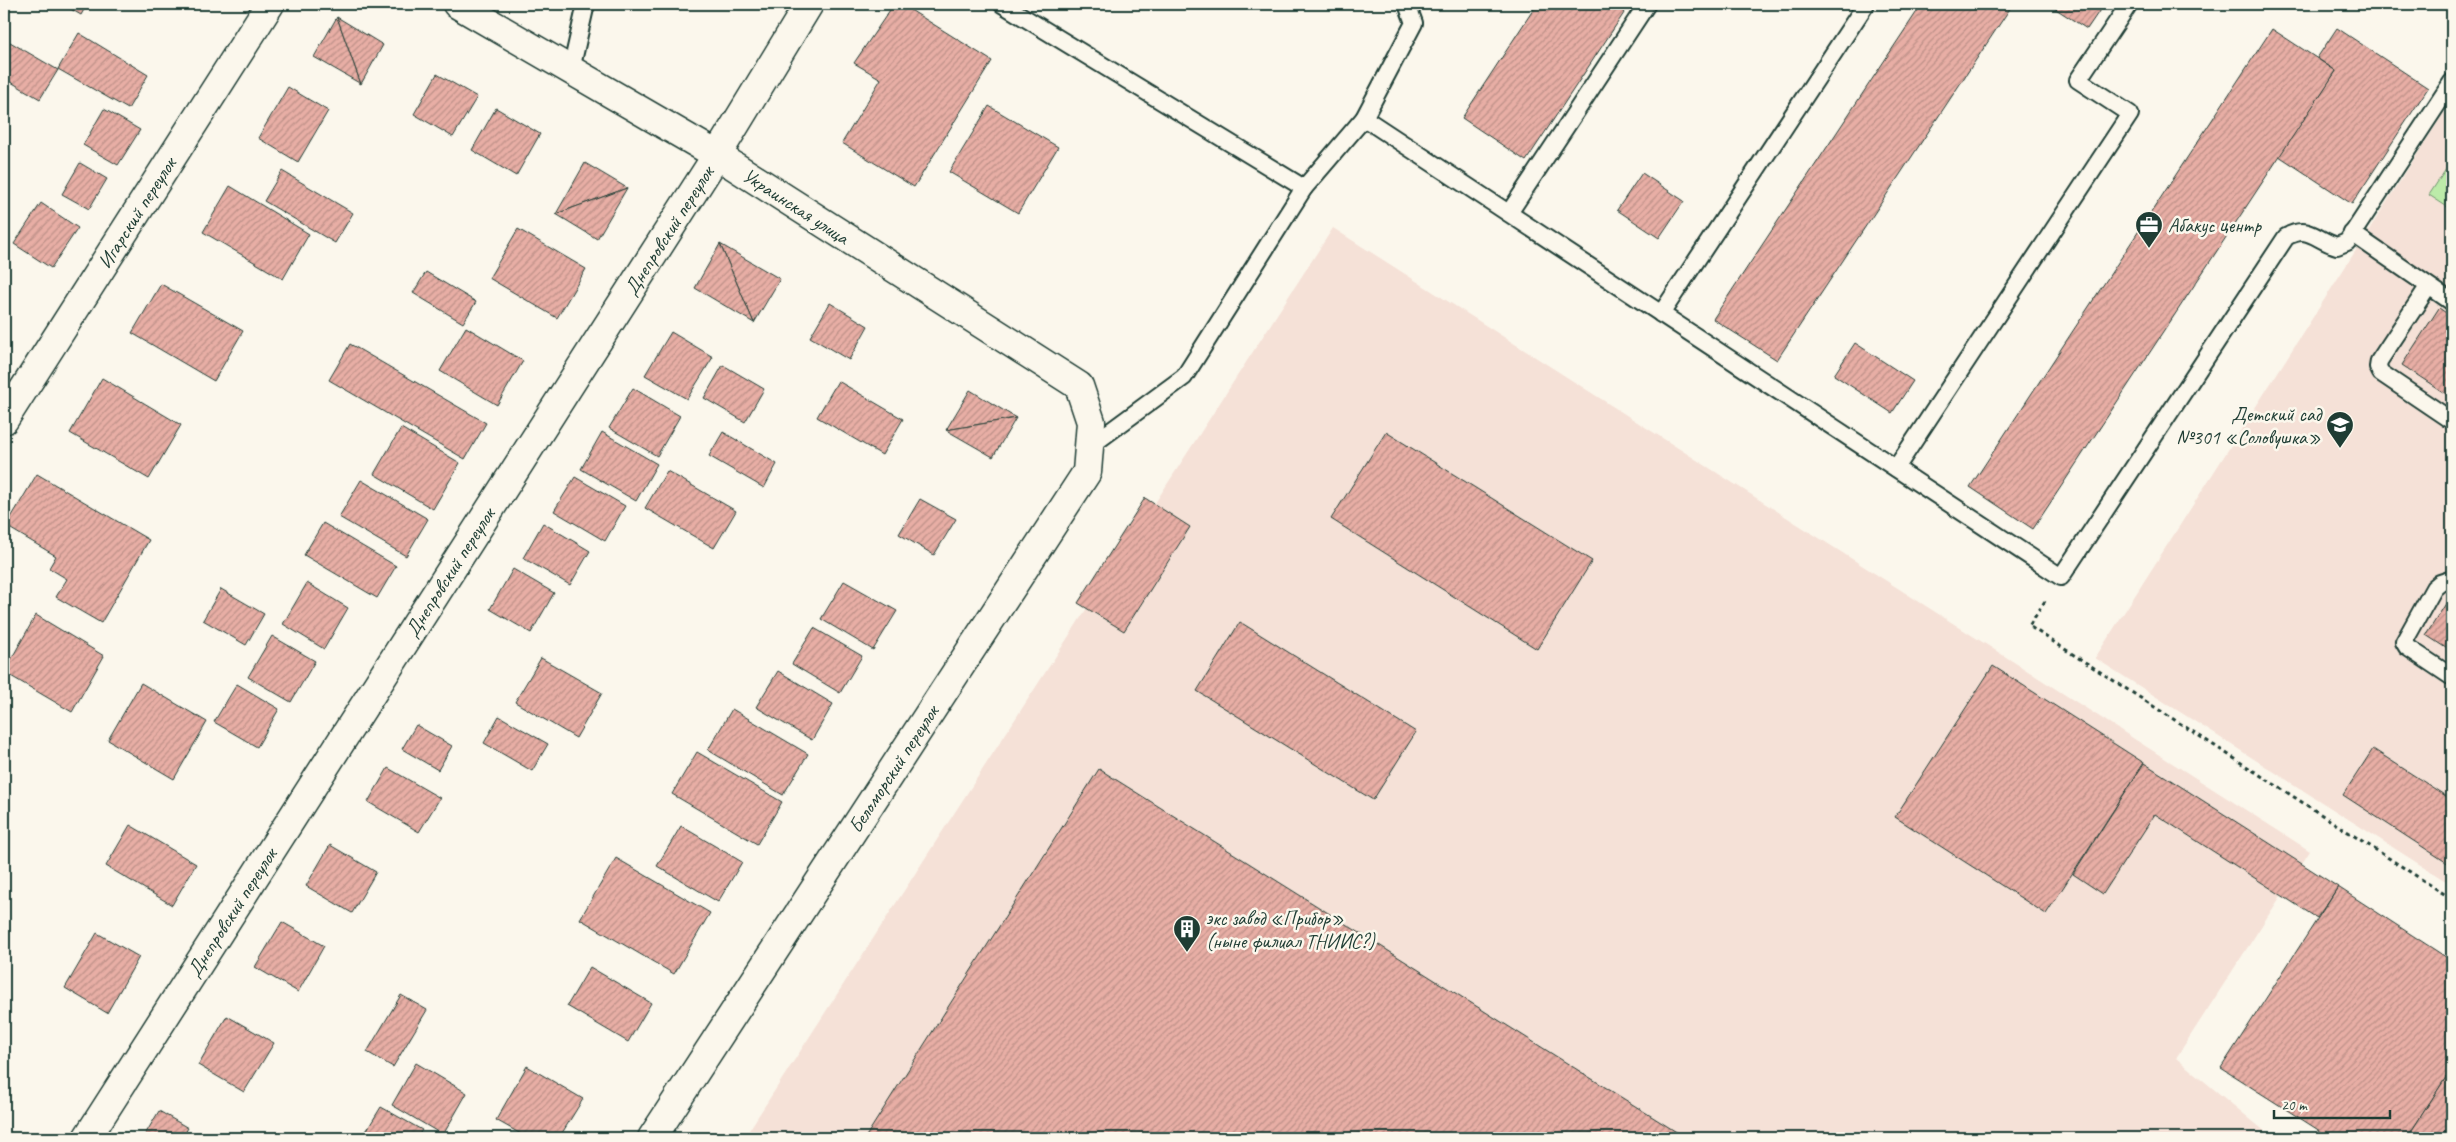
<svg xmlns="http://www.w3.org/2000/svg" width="2456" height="1142" viewBox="0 0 2456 1142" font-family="Caveat,sans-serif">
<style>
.built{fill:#f5e1d7}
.grass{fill:#bceba9;stroke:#6e946e}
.building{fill:url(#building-hatch);stroke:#1f3d34}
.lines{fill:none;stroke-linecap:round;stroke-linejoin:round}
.lane-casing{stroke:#1f3d34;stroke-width:20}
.street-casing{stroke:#1f3d34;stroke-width:31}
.secondary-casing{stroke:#1f3d34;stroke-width:31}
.path{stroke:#1f3d34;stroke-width:3;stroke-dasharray:4 4;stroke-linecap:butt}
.lane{stroke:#fbf7ec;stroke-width:16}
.street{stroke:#fbf7ec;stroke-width:28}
.secondary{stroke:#fbf7ec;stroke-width:28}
.labels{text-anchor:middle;stroke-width:5;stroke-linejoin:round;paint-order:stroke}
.street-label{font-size:20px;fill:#1f3d34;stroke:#fbf7ec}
.poi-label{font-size:20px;fill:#1f3d34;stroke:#fbf7ec;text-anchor:start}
</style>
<defs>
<pattern id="building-hatch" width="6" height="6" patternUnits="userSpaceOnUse" patternTransform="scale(1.25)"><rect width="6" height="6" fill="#e8aea5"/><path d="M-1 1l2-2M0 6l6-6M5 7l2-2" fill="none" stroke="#bb8f87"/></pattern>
</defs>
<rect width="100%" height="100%" fill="#fbf7ec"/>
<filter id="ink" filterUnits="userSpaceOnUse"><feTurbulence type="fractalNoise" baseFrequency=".02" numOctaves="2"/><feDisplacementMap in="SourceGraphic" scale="10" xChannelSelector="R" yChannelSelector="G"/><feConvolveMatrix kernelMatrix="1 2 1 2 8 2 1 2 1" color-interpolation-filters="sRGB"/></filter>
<g filter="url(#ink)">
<g class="built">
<path d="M2445,111L2452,116V885L2095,658Z"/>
<path d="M1333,228L2310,851L2176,1058L2273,1138H744Z"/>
</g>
<path class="grass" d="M2452,160V210L2429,195Z"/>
<g class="building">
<path d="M62,4H87L81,15Z"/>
<path d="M894,4H901L992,61L914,187L842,143L881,79L854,63Z"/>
<path d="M1537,4H1630L1526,161L1462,118Z"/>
<path d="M1922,4H2013L1777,360L1713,319Z"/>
<path d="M2048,4H2104L2087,29Z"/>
<path d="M337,17L361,84L314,57Z"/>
<path d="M337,17L383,45L361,84Z"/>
<path d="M2337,28L2428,88L2352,204L2279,156L2336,71L2317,58Z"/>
<path d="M2272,29L2336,71L2033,529L1970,487Z"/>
<path d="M79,33L148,75L128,109L58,69Z"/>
<path d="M10,42L58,70L40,99L4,78V52Z"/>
<path d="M437,74L477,97L453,137L414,114Z"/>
<path d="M288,87L328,111L298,162L258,138Z"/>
<path d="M989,106L1058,147L1018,213L949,172Z"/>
<path d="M496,108L540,134L516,176L472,150Z"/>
<path d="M104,109L140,130L118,165L83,145Z"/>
<path d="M80,163L107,179L89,209L62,194Z"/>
<path d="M585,163L627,188L556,214Z"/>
<path d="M282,171L353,213L335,243L264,201Z"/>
<path d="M1642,173L1684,201L1659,238L1617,210Z"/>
<path d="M230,186L309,234L283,279L203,232Z"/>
<path d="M627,188L597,239L556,214Z"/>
<path d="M41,203L78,228L51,268L14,244Z"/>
<path d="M518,229L586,269L557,318L489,278Z"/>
<path d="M720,244L780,279L754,323Z"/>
<path d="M720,244L754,323L695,288Z"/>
<path d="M426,272L476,302L463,323L413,293Z"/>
<path d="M161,284L243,331L214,381L132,333Z"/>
<path d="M830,303L868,326L849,360L810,337Z"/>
<path d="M2439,308L2452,317V398L2402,365Z"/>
<path d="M466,327L523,361L497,405L440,371Z"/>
<path d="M671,332L713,357L687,399L645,375Z"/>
<path d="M1855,343L1913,381L1892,413L1834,375Z"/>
<path d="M350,344L486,423L465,459L329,380Z"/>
<path d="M723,365L764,389L745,422L704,398Z"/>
<path d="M102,378L181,425L149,479L70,433Z"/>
<path d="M838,381L903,419L882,455L817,417Z"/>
<path d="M633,388L680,416L657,456L609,428Z"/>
<path d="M970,390L1016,418L946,430Z"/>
<path d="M1016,418L993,457L946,430Z"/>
<path d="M401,428L460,463L433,509L374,474Z"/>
<path d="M602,432L657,464L636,501L581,469Z"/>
<path d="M723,432L777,464L764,488L709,456Z"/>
<path d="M1386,432L1592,561L1537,649L1331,519Z"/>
<path d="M667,471L736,511L714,548L645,508Z"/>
<path d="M37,474L149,540L101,623L56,597L67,579L49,568L56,556L6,526Z"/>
<path d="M575,477L625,506L605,541L554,511Z"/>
<path d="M361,480L428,519L406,556L339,517Z"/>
<path d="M1145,498L1190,527L1124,631L1078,603Z"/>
<path d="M920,499L956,519L934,555L899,534Z"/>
<path d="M323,523L396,566L377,598L304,555Z"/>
<path d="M543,523L590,551L570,585L523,558Z"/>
<path d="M513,569L554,593L531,633L490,609Z"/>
<path d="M844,581L897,611L873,650L821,619Z"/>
<path d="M307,583L348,608L324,649L283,624Z"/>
<path d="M221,589L264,614L246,645L203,620Z"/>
<path d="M2452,594V652L2426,635Z"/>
<path d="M36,615L104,656L72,712L4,672Z"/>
<path d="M1240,622L1416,732L1373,800L1197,691Z"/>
<path d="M814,628L862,656L840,693L792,664Z"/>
<path d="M272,636L315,661L291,702L248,677Z"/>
<path d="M541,658L602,693L576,738L515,702Z"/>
<path d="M1993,666L2144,763L2046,914L1895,817Z"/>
<path d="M778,671L833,704L812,740L756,707Z"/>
<path d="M141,683L207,722L174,779L108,740Z"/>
<path d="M237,684L279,709L257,747L214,722Z"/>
<path d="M732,709L808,754L783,795L708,750Z"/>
<path d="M499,716L548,744L532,771L484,743Z"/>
<path d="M416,725L452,746L438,770L402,749Z"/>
<path d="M2373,749L2452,800V866L2343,795Z"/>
<path d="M697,752L782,802L757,844L672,794Z"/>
<path d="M2144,763L2338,887L2317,918L2155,814L2103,894L2073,874Z"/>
<path d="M388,768L440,798L419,832L368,802Z"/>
<path d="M1099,769L1686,1138H865Z"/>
<path d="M130,825L196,864L172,905L106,866Z"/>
<path d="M681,826L742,862L718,902L657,866Z"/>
<path d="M330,845L376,872L352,913L306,886Z"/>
<path d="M616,858L710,913L674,974L580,919Z"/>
<path d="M2338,887L2452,961V1068L2407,1138H2331L2221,1068Z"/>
<path d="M282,922L324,946L298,992L255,967Z"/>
<path d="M97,933L139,957L107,1013L65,988Z"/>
<path d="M590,967L651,1003L628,1042L567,1006Z"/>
<path d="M401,995L427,1010L393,1067L367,1052Z"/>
<path d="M227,1016L274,1043L244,1092L198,1065Z"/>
<path d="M416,1063L467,1093L443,1135L392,1105Z"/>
<path d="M527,1066L583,1099L559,1138H528L496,1120Z"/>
<path d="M2452,1068V1138H2407Z"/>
<path d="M381,1107L422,1130L417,1138H362Z"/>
<path d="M159,1111L188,1128L182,1138H143Z"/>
</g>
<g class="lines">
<defs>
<g id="lane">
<path d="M1002,4L1304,188"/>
<path d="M571,70L586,4"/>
<path d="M1364,118L2061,577L2286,237C2309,224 2315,240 2337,246L2347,242L2452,82"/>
<path d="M1509,213L1647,4"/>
<path d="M2352,233L2452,302"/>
<path d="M2428,287L2379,361L2378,367L2381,373L2452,421"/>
<path d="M1661,314L1866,4"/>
<path d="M1089,447L1184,377L1304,188L1364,118L1414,23L1407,4"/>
<path d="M1896,468L2130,114L2078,80L2129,4"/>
<path d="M2452,579L2440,583L2434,588L2404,642L2407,647L2452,677"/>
</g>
<g id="street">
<path id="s1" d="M4,420L270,4"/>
<path id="s2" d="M87,1138L717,155L457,4"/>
</g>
<g id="secondary">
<path id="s3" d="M652,1138L1087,472L1091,422L1079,386L717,155L809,4"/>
</g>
</defs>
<use href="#lane" class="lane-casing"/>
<use href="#street" class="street-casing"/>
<use href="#secondary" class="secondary-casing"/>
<path class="path" d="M2045,601L2029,626L2452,899"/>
<use href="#lane" class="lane"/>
<use href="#street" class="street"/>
<use href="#secondary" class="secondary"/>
</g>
</g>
<defs>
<symbol id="office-pin" viewBox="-11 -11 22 30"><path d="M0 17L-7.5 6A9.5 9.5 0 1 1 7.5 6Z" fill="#1f3d34" stroke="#fbf7ec"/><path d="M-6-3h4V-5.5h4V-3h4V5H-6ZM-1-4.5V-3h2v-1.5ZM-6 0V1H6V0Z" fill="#fff"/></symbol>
<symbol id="school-pin" viewBox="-11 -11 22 30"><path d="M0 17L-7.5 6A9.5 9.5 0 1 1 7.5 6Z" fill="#1f3d34" stroke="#fbf7ec"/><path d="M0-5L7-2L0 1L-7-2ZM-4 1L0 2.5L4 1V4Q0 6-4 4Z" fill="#fff"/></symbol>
<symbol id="building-pin" viewBox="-11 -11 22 30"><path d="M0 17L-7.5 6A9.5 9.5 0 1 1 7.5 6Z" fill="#1f3d34" stroke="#fbf7ec"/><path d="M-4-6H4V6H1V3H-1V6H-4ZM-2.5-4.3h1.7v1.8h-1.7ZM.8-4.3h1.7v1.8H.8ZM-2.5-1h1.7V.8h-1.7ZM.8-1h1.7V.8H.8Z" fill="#fff"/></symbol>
</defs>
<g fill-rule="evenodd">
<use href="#office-pin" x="2133" y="209" width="32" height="43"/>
<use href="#school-pin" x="2324" y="409" width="32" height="43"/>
<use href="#building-pin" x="1171" y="913" width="32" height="43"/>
</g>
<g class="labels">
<g class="street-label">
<text transform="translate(796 206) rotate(33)" y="7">Украинская улица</text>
<text dy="7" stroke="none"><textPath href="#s1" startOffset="246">Игарский переулок</textPath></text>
<text dy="7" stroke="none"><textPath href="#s2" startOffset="1078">Днепровский переулок</textPath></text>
<text dy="7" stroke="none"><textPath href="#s2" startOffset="672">Днепровский переулок</textPath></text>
<text dy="7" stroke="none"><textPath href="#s3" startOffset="441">Беломорский переулок</textPath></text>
<text dy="7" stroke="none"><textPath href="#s2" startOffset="268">Днепровский переулок</textPath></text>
</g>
<g class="poi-label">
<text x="2168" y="232">Абакус центр</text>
<text x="2321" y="421" text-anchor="end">Детский сад<tspan x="2321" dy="23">№301 «Соловушка»</tspan></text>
<text x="1206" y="925">экс завод «Прибор»<tspan x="1206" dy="23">(ныне филиал ТНИИС?)</tspan></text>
</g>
</g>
<rect width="2456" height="1142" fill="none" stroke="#fbf7ec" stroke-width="20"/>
<rect x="10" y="10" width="2436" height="1122" fill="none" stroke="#1f3d34" stroke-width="2" filter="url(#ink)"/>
<path d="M2274 1110v8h116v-8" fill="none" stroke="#1f3d34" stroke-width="2.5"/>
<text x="2281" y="1110" font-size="15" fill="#1f3d34" stroke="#fbf7ec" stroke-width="4" paint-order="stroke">20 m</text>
</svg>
